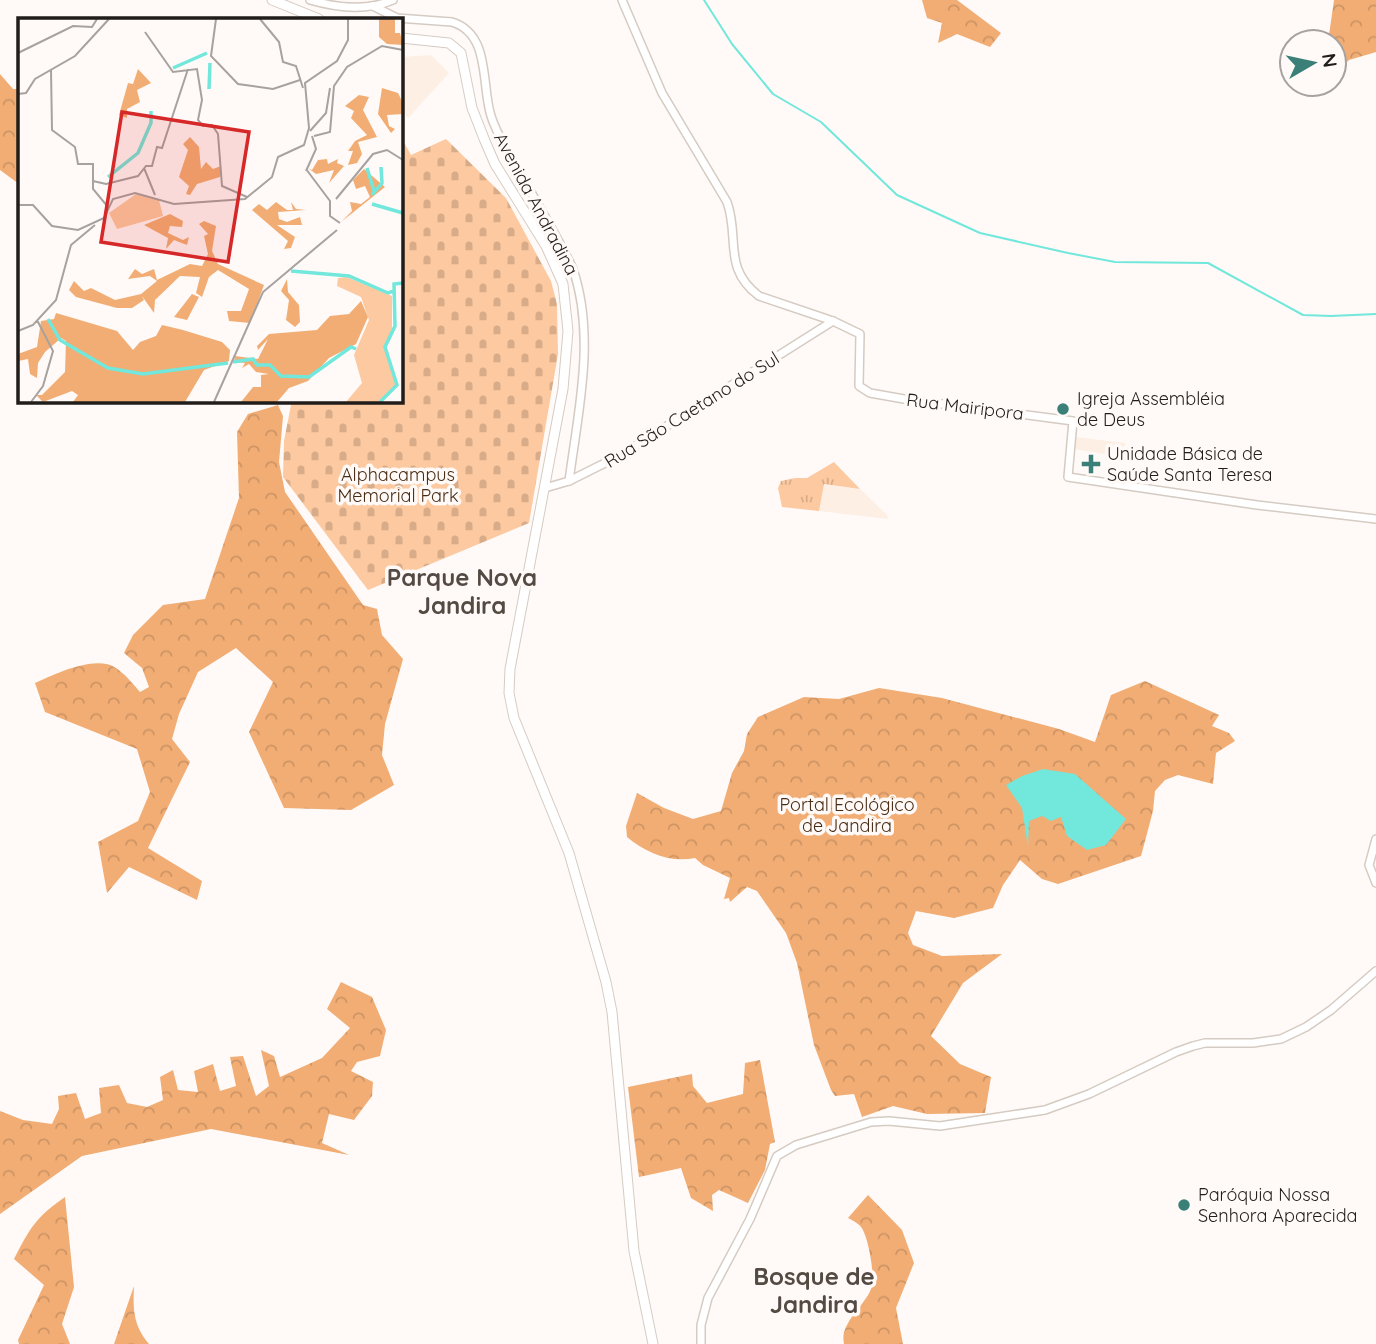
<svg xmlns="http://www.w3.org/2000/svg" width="1376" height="1344" viewBox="0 0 1376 1344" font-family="Quicksand,sans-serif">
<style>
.built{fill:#fdefe4}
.grass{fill:url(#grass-tufts)}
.forest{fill:url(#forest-crowns)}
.cemetery{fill:url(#cemetery-stones)}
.water{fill:#72e7db}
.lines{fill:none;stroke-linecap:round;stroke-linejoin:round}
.stream{stroke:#72e7db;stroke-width:2}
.minor-casing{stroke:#d5cbc2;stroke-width:10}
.major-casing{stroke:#d5cbc2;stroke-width:11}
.minor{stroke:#fff;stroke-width:7}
.major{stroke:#fff;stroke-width:9}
.poi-dot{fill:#3a8079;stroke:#fffaf7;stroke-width:2.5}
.labels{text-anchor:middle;stroke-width:7;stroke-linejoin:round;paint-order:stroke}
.street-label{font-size:18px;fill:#211d1a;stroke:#fffaf7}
.poi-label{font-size:18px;fill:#211d1a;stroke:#fffaf7;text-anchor:start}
.park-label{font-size:18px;fill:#482c14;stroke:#fffaf7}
.district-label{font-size:24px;font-weight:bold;fill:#534a43;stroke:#fffaf7}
.inset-river{fill:none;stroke:#72e7db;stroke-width:3.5}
.inset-road{fill:none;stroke:#a6a29f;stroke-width:2}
.view{fill:#d62828;fill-opacity:0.15;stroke:#d62828;stroke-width:3.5}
.inset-edge{fill:none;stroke:#211d1a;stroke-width:3.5}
</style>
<defs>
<pattern id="grass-tufts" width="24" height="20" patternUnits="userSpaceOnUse" patternTransform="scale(1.75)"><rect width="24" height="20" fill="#fcc9a0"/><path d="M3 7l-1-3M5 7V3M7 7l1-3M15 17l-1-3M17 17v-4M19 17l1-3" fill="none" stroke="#d8ac89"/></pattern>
<pattern id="forest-crowns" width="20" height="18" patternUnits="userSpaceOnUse" patternTransform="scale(1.75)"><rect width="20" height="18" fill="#f1ad74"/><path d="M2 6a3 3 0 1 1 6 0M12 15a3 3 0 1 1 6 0" fill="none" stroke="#ce9464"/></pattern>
<pattern id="cemetery-stones" width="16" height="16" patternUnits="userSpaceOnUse" patternTransform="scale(1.75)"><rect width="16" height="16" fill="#fcc9a0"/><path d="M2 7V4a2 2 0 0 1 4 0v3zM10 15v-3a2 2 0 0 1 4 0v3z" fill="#d8ac89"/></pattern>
</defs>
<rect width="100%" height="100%" fill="#fffaf7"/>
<g class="built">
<path d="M431,55L449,73L408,118L401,110V57Z"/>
<path d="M1075,437L1125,443L1124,457L1074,449Z"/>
<path d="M823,484L860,489L887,515L888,519L819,511Z"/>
</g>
<path class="grass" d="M834,462L860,489L824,484L819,511L782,507L778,488L781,481L795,478H807Z"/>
<g class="forest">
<path d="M922,0H957L1001,33L990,47L957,34L938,43L942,23L927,18Z"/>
<path d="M1334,0H1376V52L1349,60L1334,76V42H1328Z"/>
<path d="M0,74L13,89H19V184L0,170Z"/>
<path d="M278,405L283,416L279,462L285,492L363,605L377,609L382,635L403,659L385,724L382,755L394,785L351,810L284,808L249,732L273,682L236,648L198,672L179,714L172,739L190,762L148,848L202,881L197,900L129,867L107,893L98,842L138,821L150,792L137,749L45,712L35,683C55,674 96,654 116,668C125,674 133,684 140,692L149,687L142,668L124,653L133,635L163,605L205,599L239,498L237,432L248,414Z"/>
<path d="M1145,681L1219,715L1212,726L1229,733L1235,741L1216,753L1213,784L1178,775L1165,780L1155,791L1153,811L1141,856L1058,884L1042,879L1020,860L1003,885L993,908L954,918L916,911L908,933L913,945L942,956L1002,954L963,983L931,1036L960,1064L991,1077L985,1113L927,1114L893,1106L862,1117L854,1094L835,1096L831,1090L814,1045L797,963L786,933L757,891L747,887L730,902L729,898L724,899L730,878L703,865L695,858C670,863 646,853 627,837L626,826L637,793L664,808L693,819L721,811L732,773L744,751L747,734L758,717L804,697L839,699L879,688L942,698L1059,729L1095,742L1111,695Z"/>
<path d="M341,982L372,997L386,1030L380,1056L357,1062L351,1071L373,1082L372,1096L354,1120L329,1114L322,1143L349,1155L211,1129L82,1156L0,1214V1111L23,1120L52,1124L59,1109L58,1096L76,1093L85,1119L101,1113L99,1088L119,1085L127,1103L147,1107L163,1100L160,1077L173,1070L178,1090L198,1092L194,1071L213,1064L220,1091L236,1086L230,1057L243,1056L256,1096L269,1086L261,1050L274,1056L280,1077L322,1058L350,1028L327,1009Z"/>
<path d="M760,1060L775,1142L770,1144L765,1170L748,1203L719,1190L712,1195L713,1211L691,1198L681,1168L639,1177L628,1087L692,1074L693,1086L707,1103L743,1094L745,1063Z"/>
<path d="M868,1195L902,1230L914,1263L896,1308L903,1344H844C839,1322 867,1305 872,1286C875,1275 868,1235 861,1227C858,1223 852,1220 848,1218Z"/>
<path d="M65,1197L74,1287L62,1324L70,1344H19L18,1340L44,1285L14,1259C30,1228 36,1217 65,1197Z"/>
<path d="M134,1286C133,1309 133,1325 149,1344H114Z"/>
</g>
<path class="cemetery" d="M401,137L411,155L446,139L506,198L551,281L557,304L558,354L529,523L368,590L283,477L284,441L291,405L290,401H401Z"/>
<path class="water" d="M1043,769L1075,774L1126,819L1106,845L1087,850L1067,836L1061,817L1051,821L1042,816L1029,821L1028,847L1022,808L1006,785L1022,776Z"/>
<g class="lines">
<path class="stream" d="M704,0L732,44L773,94L821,122L897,195L980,233L1068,253L1115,262L1208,263L1303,315L1331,316L1376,314"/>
<defs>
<g id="minor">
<path d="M310,0C337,8 367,11 393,0"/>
<path d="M622,0L662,93L727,202C740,238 722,268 759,296L833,321L860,334L859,386L870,393L904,399L1073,421L1068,477L1257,505L1376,519"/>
<path d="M373,6L397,18L452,22C491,34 481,85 491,116C497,135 508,152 518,169C536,202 557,235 573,269C596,337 578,412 569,481"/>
<path d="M545,488L569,481L621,455L833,321"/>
<path d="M1376,839L1369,865L1376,883"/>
<path d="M701,1344V1325L708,1298L750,1219L777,1156L796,1145L871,1122L889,1121L940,1126L1045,1110L1089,1094L1176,1052L1193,1046L1205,1043H1253L1281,1039L1306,1027L1331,1010L1376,971"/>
</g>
<g id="major">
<path d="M272,0L319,19"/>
<path d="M401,38L449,43L461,53L472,108L485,141L495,164L546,246L563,284L568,331L563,389L510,669L509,693L514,718L569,853L606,982L612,1012L634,1251L653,1344"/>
</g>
</defs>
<use href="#minor" class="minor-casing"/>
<use href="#major" class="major-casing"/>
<use href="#minor" class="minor"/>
<use href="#major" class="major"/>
</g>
<g class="poi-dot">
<circle cx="1063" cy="409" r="7"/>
<path d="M1087.5 453.5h7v7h7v7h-7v7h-7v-7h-7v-7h7z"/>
<circle cx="1184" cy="1205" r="7"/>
</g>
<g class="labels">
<g class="street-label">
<text transform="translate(536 204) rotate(62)" y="6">Avenida Andradina</text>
<text transform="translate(965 407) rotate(7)" y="6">Rua Mairipora</text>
<text transform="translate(692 410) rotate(-32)" y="6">Rua São Caetano do Sul</text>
</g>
<g class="poi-label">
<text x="1077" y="405">Igreja Assembléia<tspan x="1077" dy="21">de Deus</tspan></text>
<text x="1107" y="460">Unidade Básica de<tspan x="1107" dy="21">Saúde Santa Teresa</tspan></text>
<text x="1198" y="1201">Paróquia Nossa<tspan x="1198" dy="21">Senhora Aparecida</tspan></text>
</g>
<g class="park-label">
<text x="398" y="481">Alphacampus<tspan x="398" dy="21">Memorial Park</tspan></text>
<text x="847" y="811">Portal Ecológico<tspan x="847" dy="21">de Jandira</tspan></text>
</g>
<g class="district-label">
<text x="462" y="586">Parque Nova<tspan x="462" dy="28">Jandira</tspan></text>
<text x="814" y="1285">Bosque de<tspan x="814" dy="28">Jandira</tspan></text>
</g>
</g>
<g transform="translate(18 18)">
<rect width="385" height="385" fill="#fffaf7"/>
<path d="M329,259L374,278V311L367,330L378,368L362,384H328L344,365L336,337L351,302L343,279L319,268L320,260Z" fill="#fcc9a0"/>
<path d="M361,1H377V15H382L385,27L369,26L361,19ZM120,51L133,65L119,72L122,84L109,91V100L101,97L110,65L115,66ZM364,70L380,75L385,85V96L369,97L371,108L377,111L373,115L360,96ZM341,77L351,79L345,92L359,119L340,124L344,136L339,145L330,147L335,133H330L337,123L349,117L333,100L336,93L327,88ZM172,119L181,129L183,151L188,144L195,151L203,148L202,159L179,166L172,177L168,176L171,168L161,159L170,132L165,126ZM309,141L310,146L320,141L319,145L326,148L311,165L316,152L298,156L290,150L294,152L300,142ZM346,151L367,169L323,204L334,193L332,184L343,186L352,179L347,168L338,171L335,162ZM258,184L269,192H275L273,184L278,191L288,192L260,194L261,201L269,204L282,199L284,207H259L277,219L273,230L266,231L270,223L234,192L241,186L249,192ZM152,196L165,203L164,209L152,208L150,215L165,222L171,219L169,227L156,222L148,231L150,220L126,207ZM186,203L198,208L194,233L200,246L246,267L232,305L211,303L209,293H223L231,271L200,252L191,259L184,279L178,275L182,259L162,258L137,282L136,295L124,278L126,282L114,290H99L58,279L51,272L56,263L66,273L73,270L97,282L123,276L139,263L132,258L110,261L117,251L124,256L136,251L139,262L172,246L184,248L190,236L186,218L190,216L181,206ZM269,261L270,274L281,287L282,304L277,309L268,302L271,282L263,273ZM174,276L181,279L169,302L156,299ZM343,283L350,299L338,326L311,340L290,363L271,370L259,384H223L235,369H243V357L251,356L238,354L231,346L224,350L227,345L216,344L217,338L240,341L250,321L240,332L239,328L251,316L299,312L312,298L331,296ZM38,295L99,313L115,332L122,324L138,318L144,307L165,312L204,324L212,332L211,343L186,352L167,384H55L60,377L54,373L25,384L18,377H24L47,354L48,323L43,320L27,334L20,345L19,360L12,356L10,341L0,343V336L19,329L23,303L36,301Z" fill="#f1ad74"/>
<path d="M118,176L141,182L145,198L99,211L91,195Z" fill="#fcc9a0"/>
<path class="inset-river" d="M155,50L189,35M191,71L192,45M349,150L356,173M90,159L120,135L133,105V93M354,177L364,165L363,149M354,186L385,195M273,253L331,258L370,275L376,273M30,301L42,322L90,350L125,356L210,345M215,344L235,341L239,347H252L263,358L291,359L333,329L338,331M362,384L379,367L367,329L377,308L376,266L385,265"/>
<path class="inset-road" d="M198,1L193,38L220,66L255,71L282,62M242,1L261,24L265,44L278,48L285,70M127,14L155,54L179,51L184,82L180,102L185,108L194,107L200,116L204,168L229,179M0,35L55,8L74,9L79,1M33,52L34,112L57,129L60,146H75V171L90,189M0,76L8,75L17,61L57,38L91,1M292,113L308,95L312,70M296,118L312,114L316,68L329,49L364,28L385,32M126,150L137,177M288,151L312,183V198L322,205M288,153L298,131L294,118M75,163L88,166L120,158L128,148H134L139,129L144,130L170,51M318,181L355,136L369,132L385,142M0,187H15L34,208L60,212L86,200L95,181L117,175L156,186L227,181L254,159L260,139L286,127L291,110L287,65L319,43L330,22V1M0,313L15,307L38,282L53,227L77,207M13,384L25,368L35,333L19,302M196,384L245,274L319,212"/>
<path class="view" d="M104,94L231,114L210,244L83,224Z"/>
<rect width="385" height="385" class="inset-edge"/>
</g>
<g transform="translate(1313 63) rotate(81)"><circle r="33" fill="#fffaf7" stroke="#a6a29f" stroke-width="2"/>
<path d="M0-5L12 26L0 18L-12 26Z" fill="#3a8079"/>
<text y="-10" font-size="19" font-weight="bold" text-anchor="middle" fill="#211d1a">N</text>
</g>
</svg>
